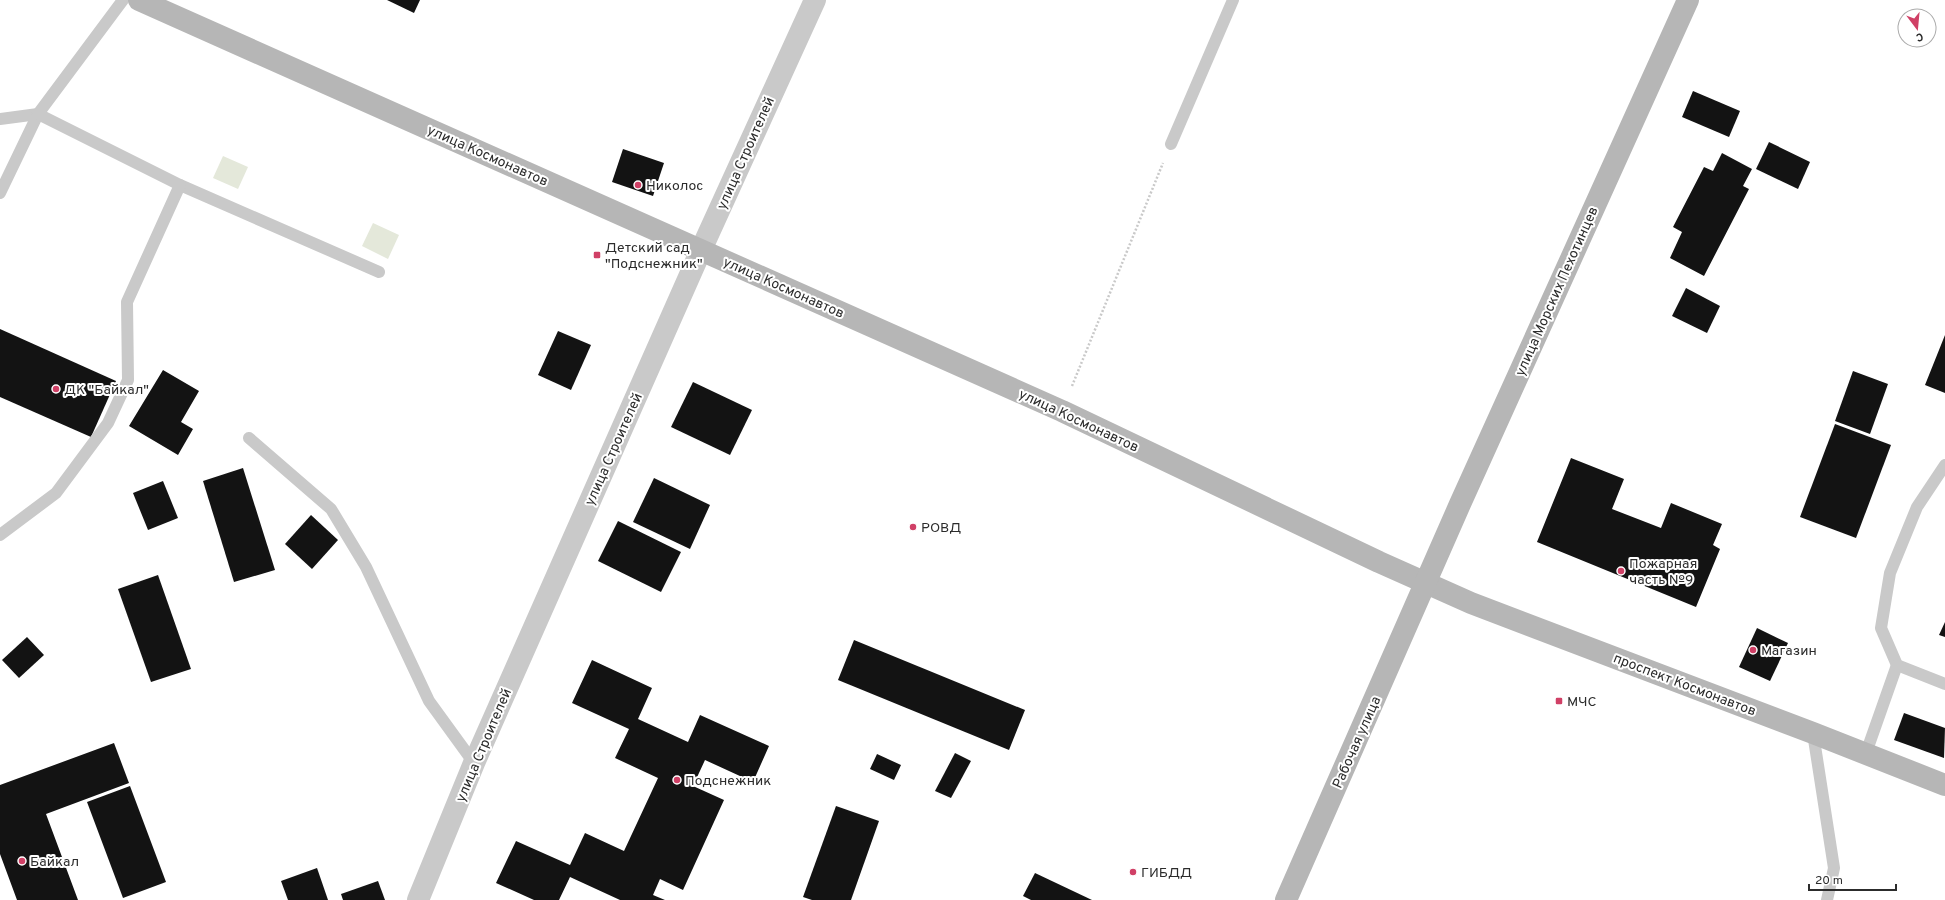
<svg xmlns="http://www.w3.org/2000/svg" width="1945" height="900" viewBox="0 0 1945 900" font-family="Overpass,sans-serif">
<style>
.green{fill:#e4e8da}
.building{fill:#131313}
.lines{fill:none;stroke-linecap:round;stroke-linejoin:round}
.path{stroke:#c9c9c9;stroke-width:2.5;stroke-dasharray:2 2;stroke-linecap:butt}
.lane{stroke:#c9c9c9;stroke-width:12}
.street{stroke:#c9c9c9;stroke-width:22}
.secondary{stroke:#b6b6b6;stroke-width:22}
.poi-dot{fill:#d04066;stroke:#fff;stroke-width:1.5}
.labels{text-anchor:middle;stroke-width:4;stroke-linejoin:round;paint-order:stroke}
.street-label{font-size:14px;fill:#2c2c2c;stroke:#fff}
.poi-label{font-size:14px;fill:#2c2c2c;stroke:#fff;text-anchor:start}
</style>
<rect width="100%" height="100%" fill="#fff"/>
<g class="green">
<path d="M223,156L248,167L238,189L213,178Z"/>
<path d="M373,223L399,235L388,259L362,246Z"/>
</g>
<g class="building">
<path d="M387,0H420L414,13Z"/>
<path d="M1693,91L1740,111L1729,137L1682,117Z"/>
<path d="M1769,142L1810,162L1798,189L1756,169Z"/>
<path d="M623,149L664,163L653,196L612,182Z"/>
<path d="M1722,153L1752,169L1743,186L1749,189L1704,276L1670,258L1682,232L1673,227L1704,167L1713,171Z"/>
<path d="M1686,288L1720,306L1707,333L1672,316Z"/>
<path d="M0,329L116,381L91,437L0,397Z"/>
<path d="M558,331L591,345L571,390L538,375Z"/>
<path d="M1945,335V393L1925,385Z"/>
<path d="M163,370L199,391L181,422L193,429L178,455L129,426Z"/>
<path d="M1853,371L1888,384L1870,434L1835,421Z"/>
<path d="M693,382L752,410L730,455L671,427Z"/>
<path d="M1835,424L1891,445L1856,538L1800,517Z"/>
<path d="M1571,458L1624,479L1612,509L1661,528L1671,503L1722,524L1713,545L1720,549L1696,607L1537,542Z"/>
<path d="M243,468L275,570L234,582L203,481Z"/>
<path d="M654,478L710,505L690,549L633,522Z"/>
<path d="M163,481L178,518L148,530L133,493Z"/>
<path d="M311,515L338,540L312,569L285,544Z"/>
<path d="M618,521L681,552L661,592L598,561Z"/>
<path d="M158,575L191,669L151,682L118,589Z"/>
<path d="M1945,622V637L1939,635Z"/>
<path d="M1757,628L1788,643L1770,681L1739,667Z"/>
<path d="M27,637L44,655L19,678L2,660Z"/>
<path d="M854,640L1025,710L1009,750L838,680Z"/>
<path d="M592,660L652,688L638,719L688,742L700,715L769,746L753,782L705,760L693,786L724,800L683,890L660,879L653,895L665,900H620L570,877L559,900H534L496,883L516,841L570,865L585,833L624,851L658,778L615,758L629,729L572,703Z"/>
<path d="M1904,713L1945,728L1944,758L1894,740Z"/>
<path d="M114,743L129,783L46,814L78,900H17L0,854V785Z"/>
<path d="M955,753L971,761L951,798L935,791Z"/>
<path d="M877,754L901,765L894,780L870,769Z"/>
<path d="M130,786L166,882L123,898L87,802Z"/>
<path d="M836,806L879,821L851,900H812L803,897Z"/>
<path d="M317,868L328,900H288L281,881Z"/>
<path d="M1035,873L1092,900H1031L1023,896Z"/>
<path d="M378,881L385,900H343L341,894Z"/>
</g>
<g class="lines">
<path class="path" d="M1072,386L1163,163"/>
<g class="lane">
<path d="M0,119L38,114"/>
<path d="M1171,144L1233,0"/>
<path d="M180,185L379,272"/>
<path d="M0,193L38,114"/>
<path d="M249,438L331,509L366,567L429,701L474,763"/>
<path d="M1945,465L1917,507L1890,573L1881,628L1897,665L1945,684"/>
<path d="M0,535L56,493L108,423L128,380L127,302L180,185L38,114L123,0"/>
<path d="M1813,733L1834,868L1827,900"/>
<path d="M1866,753L1897,665"/>
</g>
<path class="street" d="M418,900L474,763L701,250L815,0"/>
<g class="secondary">
<path d="M139,0L1062,411L1379,562L1471,603L1813,733L1945,785"/>
<path d="M1286,900L1460,504L1688,0"/>
</g>
</g>
<g class="poi-dot">
<circle cx="638" cy="185" r="4"/>
<rect x="593" y="251" width="8" height="8" rx="2"/>
<circle cx="56" cy="389" r="4"/>
<circle cx="913" cy="527" r="4"/>
<circle cx="1621" cy="571" r="4"/>
<circle cx="1753" cy="650" r="4"/>
<rect x="1555" y="697" width="8" height="8" rx="2"/>
<circle cx="677" cy="780" r="4"/>
<circle cx="22" cy="861" r="4"/>
<circle cx="1133" cy="872" r="4"/>
</g>
<g class="labels">
<g class="street-label">
<text transform="translate(745 153) rotate(-66)" y="5">улица Строителей</text>
<text transform="translate(488 155) rotate(24)" y="5">улица Космонавтов</text>
<text transform="translate(784 287) rotate(24)" y="5">улица Космонавтов</text>
<text transform="translate(1556 291) rotate(-66)" y="5">улица Морских Пехотинцев</text>
<text transform="translate(1079 420) rotate(25)" y="5">улица Космонавтов</text>
<text transform="translate(613 449) rotate(-66)" y="5">улица Строителей</text>
<text transform="translate(1685 684) rotate(21)" y="5">проспект Космонавтов</text>
<text transform="translate(1356 742) rotate(-66)" y="5">Рабочая улица</text>
<text transform="translate(483 745) rotate(-67)" y="5">улица Строителей</text>
</g>
<g class="poi-label">
<text x="646" y="190">Николос</text>
<text x="605" y="252">Детский сад<tspan x="605" dy="16">"Подснежник"</tspan></text>
<text x="64" y="394">ДК "Байкал"</text>
<text x="921" y="532">РОВД</text>
<text x="1629" y="568">Пожарная<tspan x="1629" dy="16">часть №9</tspan></text>
<text x="1761" y="655">Магазин</text>
<text x="1567" y="706">МЧС</text>
<text x="685" y="785">Подснежник</text>
<text x="30" y="866">Байкал</text>
<text x="1141" y="877">ГИБДД</text>
</g>
</g>
<g transform="translate(1917 28) rotate(164)"><circle r="19" fill="#ffffff" stroke="#ababab"/>
<path d="M0-3L7 15L0 10L-7 15Z" fill="#d04066"/>
<text y="-6" font-size="11" font-weight="bold" text-anchor="middle" fill="#2c2c2c">С</text>
</g>
<path d="M1809 884v6h87v-6" fill="none" stroke="#2c2c2c" stroke-width="2"/>
<text x="1815" y="884" font-size="12" fill="#2c2c2c" stroke="#ffffff" stroke-width="3" paint-order="stroke">20 m</text>
</svg>
